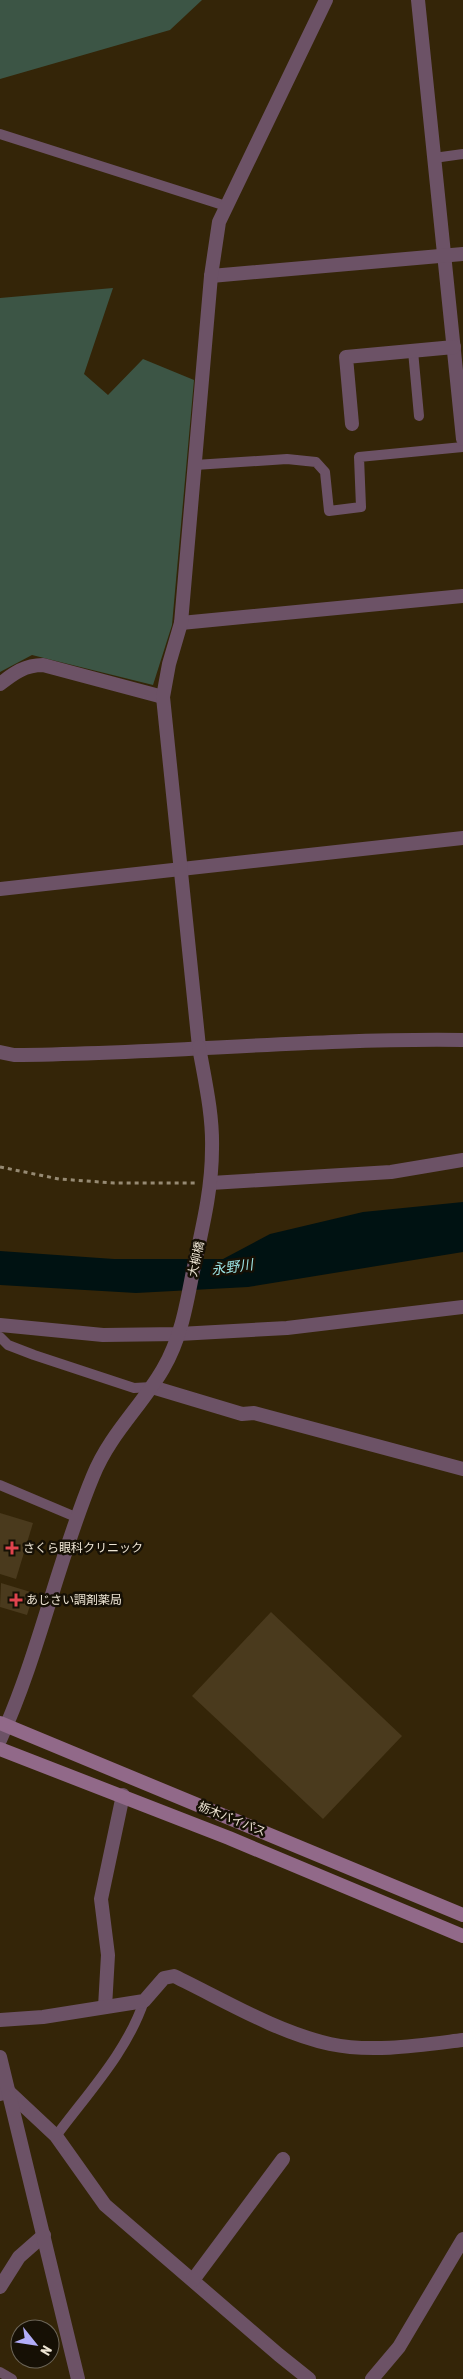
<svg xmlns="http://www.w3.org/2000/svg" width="463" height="2379" viewBox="0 0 463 2379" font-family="'Asap Condensed','Noto Sans JP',sans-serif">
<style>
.forest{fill:#3c5545}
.water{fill:#001212}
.building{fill:#4a3a1d}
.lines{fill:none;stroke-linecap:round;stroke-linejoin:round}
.path{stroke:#968a73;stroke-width:3;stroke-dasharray:4 4;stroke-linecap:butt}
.service{stroke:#6c5266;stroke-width:10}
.minor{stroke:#6c5266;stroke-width:14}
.tertiary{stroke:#6c5266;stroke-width:14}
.secondary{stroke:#916989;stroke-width:14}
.health-dot{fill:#e0444e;stroke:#161005;stroke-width:2}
.labels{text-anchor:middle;stroke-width:5;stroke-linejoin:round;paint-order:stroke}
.street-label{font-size:12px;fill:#eee5d4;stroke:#161005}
.poi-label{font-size:12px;fill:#eee5d4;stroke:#161005;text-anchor:start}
.water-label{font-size:14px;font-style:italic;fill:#9be2e3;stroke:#161005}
</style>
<rect width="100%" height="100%" fill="#342508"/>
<g class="forest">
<path d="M0,0H202L170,30L0,79Z"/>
<path d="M113,288L84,374L108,395L143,359L194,380L172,625L153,685L32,655L0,672V298Z"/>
</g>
<path class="water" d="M463,1202V1252L248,1287L136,1293L0,1285V1251L114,1259H223L270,1234L363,1212Z"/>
<g class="building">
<path d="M0,1513L33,1523L16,1579L0,1574Z"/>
<path d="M1,1583L34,1593L27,1615L0,1607Z"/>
<path d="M271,1612L402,1736L323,1819L192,1696Z"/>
</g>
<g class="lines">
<path class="path" d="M0,1167L59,1179L114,1183H195"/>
<g class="service">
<path d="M0,134L226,206"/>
<path d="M434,158L463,154"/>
<path d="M413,351L419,416"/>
<path d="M195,465L287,459L316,462L325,472L329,511L361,507L359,457L463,447"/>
<path d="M0,1337L8,1345L34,1355L134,1388L152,1387"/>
<path d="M0,1485L78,1518"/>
<path d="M56,2136C87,2094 127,2052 144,2001"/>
<path d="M0,2372L12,2379"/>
</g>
<g class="minor">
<path d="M418,0L463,439"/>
<path d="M211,276L463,254"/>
<path d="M352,424L346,357L454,347"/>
<path d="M181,623L463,596"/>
<path d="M0,684C14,673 25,665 43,665L163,697"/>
<path d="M0,889L463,838"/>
<path d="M199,1047L163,697L169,664L181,623L211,276L219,222L326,0"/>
<path d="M0,1052L14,1055C163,1054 313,1038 463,1040"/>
<path d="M211,1183L391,1172L463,1160"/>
<path d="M0,1325L103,1335L179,1334L287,1328L463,1307"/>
<path d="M152,1387L242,1414L254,1413L463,1469"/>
<path d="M105,2007L108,1955L101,1899L123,1795"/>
<path d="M0,2020L43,2017L144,2001L164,1978L174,1976C224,2000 276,2032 330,2044C372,2053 422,2045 463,2040"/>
<path d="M0,2094L9,2092L56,2136L105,2205L279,2355L309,2379"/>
<path d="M193,2280L283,2159"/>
<path d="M0,2287L19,2257L44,2235"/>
<path d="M372,2379L399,2347L463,2239"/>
</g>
<g class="tertiary">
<path d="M0,1740C39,1655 57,1562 93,1476C110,1434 141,1407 163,1369C180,1340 186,1308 192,1276C201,1233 212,1192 212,1149C213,1115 205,1081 199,1047"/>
<path d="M0,2057L78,2379"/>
</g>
<g class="secondary">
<path d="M0,1723L463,1915"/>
<path d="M0,1749L229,1838L463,1936"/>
</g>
</g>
<g class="health-dot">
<path d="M9.5 1540.5h5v5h5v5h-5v5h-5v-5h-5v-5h5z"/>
<path d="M13.5 1592.5h5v5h5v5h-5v5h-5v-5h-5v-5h5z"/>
</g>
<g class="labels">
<g class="street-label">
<text transform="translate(196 1259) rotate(-78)" y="4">大柳橋</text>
<text transform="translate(232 1819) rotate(22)" y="4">栃木バイパス</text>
</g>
<g class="poi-label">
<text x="23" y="1552">さくら眼科クリニック</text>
<text x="26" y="1604">あじさい調剤薬局</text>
</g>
<g class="water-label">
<text transform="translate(232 1267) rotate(-8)" y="5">永野川</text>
</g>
</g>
<g transform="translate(35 2344) rotate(120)"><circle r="24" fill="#161005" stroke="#6c6558"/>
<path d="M0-4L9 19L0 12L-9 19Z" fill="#b2adf9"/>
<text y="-8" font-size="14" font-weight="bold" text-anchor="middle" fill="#eee5d4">N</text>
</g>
</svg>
